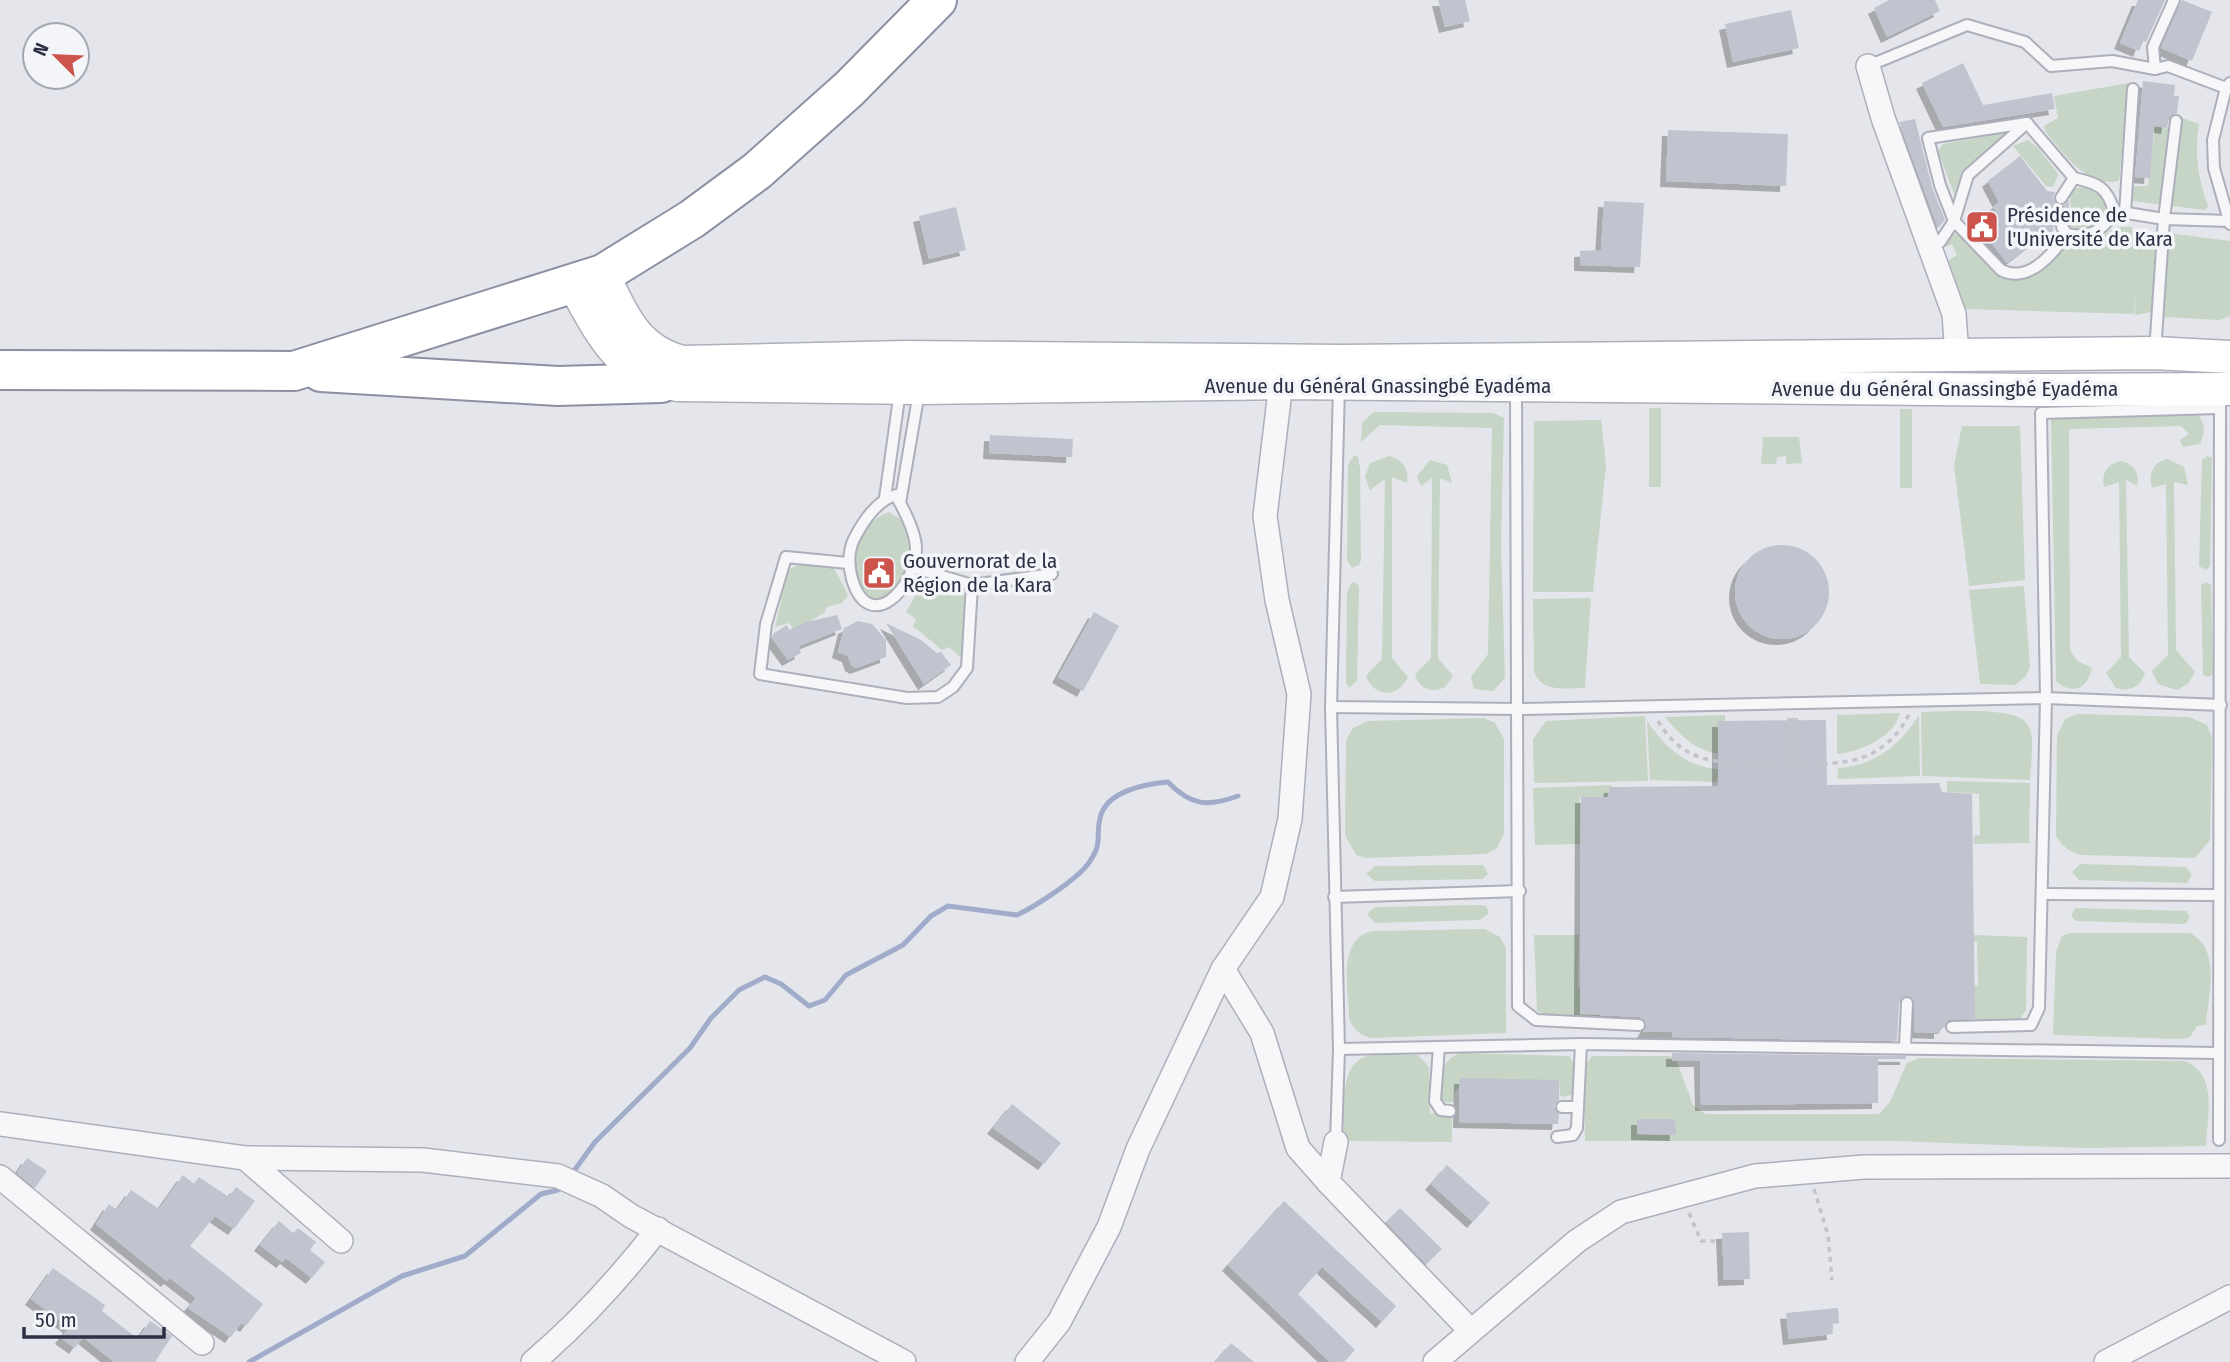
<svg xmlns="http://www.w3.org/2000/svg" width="2230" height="1362" viewBox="0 0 2230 1362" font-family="'Fira Sans Condensed',sans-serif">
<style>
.green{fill:#c6d5c5}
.water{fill:#a0acca;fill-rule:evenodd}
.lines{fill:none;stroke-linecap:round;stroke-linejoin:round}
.stream{stroke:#a0acca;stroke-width:5}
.building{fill:#c1c4ce;filter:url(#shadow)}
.lane-casing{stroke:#adafba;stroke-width:14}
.street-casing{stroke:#adafba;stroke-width:26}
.secondary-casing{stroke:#adafba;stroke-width:35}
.highway-casing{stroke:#8c90a2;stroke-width:42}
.path{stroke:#c2c3cb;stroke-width:3.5;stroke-dasharray:5 5;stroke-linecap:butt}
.lane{stroke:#f7f7fa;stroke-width:10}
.street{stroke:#f7f7fa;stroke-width:23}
.secondary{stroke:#fff;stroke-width:32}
.highway{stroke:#fff;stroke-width:38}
.labels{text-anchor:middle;stroke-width:7;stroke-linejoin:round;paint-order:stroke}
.poi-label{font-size:21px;fill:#2c3044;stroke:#f4f5f9;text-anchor:start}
.street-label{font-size:21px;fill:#2c3044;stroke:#f4f5f9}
</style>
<defs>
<filter id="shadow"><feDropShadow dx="-6" dy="6" stdDeviation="0" flood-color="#0004"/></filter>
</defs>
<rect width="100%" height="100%" fill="#e4e6ec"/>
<g class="green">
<path d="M2129,83L2119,181C2088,189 2062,152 2045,131L2044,126L2058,118L2054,96Z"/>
<path d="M2177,116L2199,124C2194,154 2198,178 2208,206L2205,210L2132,201L2134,186H2148L2155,126L2169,128L2170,118L2176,119Z"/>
<path d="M2009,132L1961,172L1959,192L1954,194L1938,151L1943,144Z"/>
<path d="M2028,140L2038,148L2056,171L2058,175L2053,187L2046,186L2013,146Z"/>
<path d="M2087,187L2095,189L2106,201V217C2095,228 2083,235 2067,229L2071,210L2069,193L2076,188Z"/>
<path d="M2116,227H2132L2133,239H2141L2142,232H2157L2151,312L2135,315L2136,294L2134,314L1964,309L1948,261L1957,255L1952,244L1944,247L1943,241L1954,234H1962L1998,275L2016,279L2025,277L2063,249L2101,237Z"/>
<path d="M2168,233L2230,241V316L2219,320L2163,317Z"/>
<rect x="1649" y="408" width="12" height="79"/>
<rect x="1900" y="409" width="12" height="79"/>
<path d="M1374,412L1493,413L1504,418L1501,544L1505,678L1493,691L1474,689L1471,677L1488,654L1492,428L1380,425L1361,442L1362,423Z"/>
<path d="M2196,412C2205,423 2206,430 2200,444L2183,447L2180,440L2189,434L2181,426L2069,429L2070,650L2077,661L2092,668C2087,689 2075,695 2056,682L2051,421L2053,417Z"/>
<path d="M1601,420L1606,465L1593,592H1533L1534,421Z"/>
<path d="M1962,426H2020L2025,580L1969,586L1954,465Z"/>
<path d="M1763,437H1799L1802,463L1786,464V456L1777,457L1776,464H1761Z"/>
<path d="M1354,455L1358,457L1360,468L1361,560L1359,565L1352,568L1347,560L1348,465Z"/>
<path d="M1389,456C1403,460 1409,469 1407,483L1392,477V658L1408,677C1398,698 1374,698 1366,676L1382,659L1385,479L1370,490L1365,477L1370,463Z"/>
<path d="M2207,456L2212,458L2210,566L2206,570L2199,566L2202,460Z"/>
<path d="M2168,459L2184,467L2188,485L2174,482L2176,650L2195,672L2188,684L2177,690L2158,684L2152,671L2168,655L2166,484L2152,488C2148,473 2153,462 2168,459Z"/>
<path d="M1430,460L1447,465L1452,483L1440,478L1438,658L1453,676L1445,687C1432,694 1419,689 1415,674L1431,658L1432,478L1421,486L1417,476Z"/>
<path d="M2120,461C2133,463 2140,472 2137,486L2126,480L2129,657L2145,673C2140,687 2130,692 2116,688L2106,673L2121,657L2119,482L2104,487C2101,474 2107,464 2120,461Z"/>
<path d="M889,512C893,515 900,518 903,522C923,548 904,593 875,601C842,576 851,526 889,512Z"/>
<path d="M800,564L834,568L848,595L842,603L827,607L824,613L794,630L789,623L775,627L788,570Z"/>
<path d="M923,582L959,590L968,602L965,661L949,647L942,650L913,626L916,619L906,612Z"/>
<path d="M1352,582L1358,584L1359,589L1357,681L1349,688L1346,683L1347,593Z"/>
<path d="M2206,582L2211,585L2213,674L2208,677L2203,675L2201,585Z"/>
<path d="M2024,586L2030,667L2026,676L2015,685L1980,684L1969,590Z"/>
<path d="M1591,598L1585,688C1566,688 1541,693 1534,671L1533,599Z"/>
<path d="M1921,712C1944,712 2017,705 2028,725C2036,739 2030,765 2030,780L1922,776Z"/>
<path d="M1900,713C1895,737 1859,752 1837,754V715Z"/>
<path d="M2078,714L2189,717L2207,725L2212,738L2210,840L2195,858L2082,855C2070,853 2062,846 2056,836L2057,735L2065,719Z"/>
<path d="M1725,715L1724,754C1697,753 1681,736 1665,717Z"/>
<path d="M1919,715L1920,776L1837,779L1838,768C1875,766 1900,745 1919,715Z"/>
<path d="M1645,716L1648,781L1534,783L1533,739L1546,721Z"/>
<path d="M1484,718L1495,723L1504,739V834L1497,848L1486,854L1365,858L1356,855L1345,835L1346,740L1353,728L1368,721Z"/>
<path d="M1647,721C1667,749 1687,768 1724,770V777H1717V782L1650,780Z"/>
<path d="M1947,781L2030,783L2029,843L1974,844V836L1980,835L1979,794L1947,792Z"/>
<path d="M1612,785L1607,797H1580V844L1535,845L1533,788Z"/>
<path d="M2080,864L2185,867L2192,874L2187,883L2079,880L2072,872Z"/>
<path d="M1483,865L1488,874L1483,879L1375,881L1366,874L1375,866Z"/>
<path d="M1481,905L1486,906L1489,913L1480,920L1375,923L1367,914L1375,907Z"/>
<path d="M2075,908L2186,911L2190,918L2185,924L2076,921L2071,916Z"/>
<path d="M1485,929L1500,937L1506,948V1033L1372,1038C1361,1036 1354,1030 1349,1019C1349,991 1336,938 1373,931Z"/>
<path d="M2070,933H2190C2222,950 2208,995 2206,1025L2197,1026L2190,1037L2180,1039L2053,1035L2056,952L2062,936Z"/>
<path d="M1534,935H1579L1578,987L1609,988C1607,995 1605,1008 1601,1014C1593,1023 1545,1018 1537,1011Z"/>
<path d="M1974,935L2027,937L2026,1010L2019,1020L1944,1019L1969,986L1978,985L1977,942L1974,941Z"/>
<path d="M1460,1053L1569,1056L1575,1065L1573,1094L1564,1097L1560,1095L1559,1081H1464L1454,1093V1102H1441C1441,1081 1437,1062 1460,1053Z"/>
<path d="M1418,1055L1429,1067L1430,1113L1452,1116V1142L1344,1141C1345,1117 1336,1064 1368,1056C1383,1052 1403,1055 1418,1055Z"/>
<path d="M1592,1056H1669L1676,1059L1693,1105L1705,1114H1879L1890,1102L1907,1063L1919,1058L2184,1061C2219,1073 2207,1118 2206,1146L2084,1148L1895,1141H1585L1584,1067Z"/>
</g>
<g class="water">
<path d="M1783,552C1808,559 1829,581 1816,608C1810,620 1798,628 1786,629C1734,636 1724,560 1783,552ZM1771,567H1790L1803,578L1807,597L1798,612L1781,620L1764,614L1754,598L1756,580Z"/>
<circle cx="1779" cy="593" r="20"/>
</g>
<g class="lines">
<g class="stream">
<path d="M571,1175L595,1142L690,1048L711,1018L739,990L765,977L781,984L809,1006L825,1000L846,975L903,945L931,916L948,906L1017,915C1036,906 1076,880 1088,864C1104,842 1095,838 1100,818C1106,791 1145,784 1168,782C1191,806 1208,807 1238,796"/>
<path d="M249,1362L402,1276L465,1256L541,1194L558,1190L562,1185"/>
</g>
</g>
<g class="building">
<path d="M1438,0H1465L1470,21L1445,27Z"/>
<path d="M1889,0H1935L1940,11L1887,37L1874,8Z"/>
<path d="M2138,0H2165L2146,42L2143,41L2139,51L2120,43Z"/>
<path d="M2182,0L2212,12L2192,61L2161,48Z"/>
<path d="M1791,10L1799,48L1733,62L1725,24Z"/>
<path d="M1963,63L1983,105L2052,93L2055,109L1943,127L1922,83Z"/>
<path d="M2143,81L2175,85L2174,96H2179L2177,113L2169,117L2167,128L2154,126L2150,178L2135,177Z"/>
<path d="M1915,119L1932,187L1945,220L1938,228L1899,122Z"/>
<path d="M1668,130L1788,134L1786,186L1666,181Z"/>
<path d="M2020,156L2047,191L2055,192L2053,198L2056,204L2064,205L2069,200L2068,222L2058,220L2053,225V236L2044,234L2007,263L1982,231L1999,216L1993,207L1999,202L1988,181Z"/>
<path d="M1604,201L1644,203L1640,267L1580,265V251L1601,250Z"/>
<path d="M956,207L966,250L929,259L919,216Z"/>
<path d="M990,435L1073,439L1072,457L989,453Z"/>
<circle cx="1782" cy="592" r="47"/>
<path d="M1094,612L1119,626L1083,691L1058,677Z"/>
<path d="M837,615L842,629L799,646L801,653L788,660L772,638L773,634L787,625L789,630L806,622Z"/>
<path d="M858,621L872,624L886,640V657L856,668L851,665L848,656L838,652L844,628Z"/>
<path d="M886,623L921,640L937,653L941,652L951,665L924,684Z"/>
<path d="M1826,720L1827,785L1939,783L1942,792L1972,794L1975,1019L1949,1020L1944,1028H1940V1033L1914,1032V1000L1904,996L1899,1003L1897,1041L1672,1037V1032H1643L1647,1025L1640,1017L1580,1014L1581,797H1608L1610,787L1718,786V721Z"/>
<path d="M1672,1053L1906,1056V1059H1878V1103L1701,1105L1700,1061H1672Z"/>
<path d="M1460,1078L1559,1080V1100L1554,1106L1559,1114L1558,1124L1459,1122Z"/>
<path d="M1012,1104L1061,1143L1044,1164L993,1128Z"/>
<path d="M1637,1119H1675L1676,1135L1637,1134Z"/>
<path d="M27,1158L47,1171L35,1188L17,1173Z"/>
<path d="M1447,1165L1490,1203L1473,1222L1431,1184Z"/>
<path d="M183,1175L194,1184L199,1177L229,1197L236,1187L255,1201L234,1229L215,1216L190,1246L263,1304L246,1326L241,1323L231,1337L188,1308L196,1298L170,1278L167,1281L96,1224L109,1204L117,1210L131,1190L159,1209Z"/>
<path d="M1284,1201L1396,1306L1382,1322L1322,1267L1298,1294L1355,1350L1344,1362H1330L1228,1265Z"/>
<path d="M1400,1208L1442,1249L1426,1264L1386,1222Z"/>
<path d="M279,1221L293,1233L298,1228L316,1242L310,1250L325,1262L312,1278L286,1258L282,1262L260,1245Z"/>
<path d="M1749,1232L1750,1279L1724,1280L1722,1233Z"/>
<path d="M53,1268L105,1305L102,1311L138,1339L150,1321L172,1336L155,1362H114L83,1337L75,1348L61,1338L69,1327L31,1299Z"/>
<path d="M1838,1308L1839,1323L1832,1324L1833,1334L1789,1339L1786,1313Z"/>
<path d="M1231,1343L1254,1362H1215Z"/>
</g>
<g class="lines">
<defs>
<g id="lane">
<path d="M1868,66L1967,25L2025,42L2051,66L2112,61L2155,69L2168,66L2226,88"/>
<path d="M2155,69L2153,47L2174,0"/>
<path d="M2230,83L2226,88L2213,140L2214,168L2230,224"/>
<path d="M2061,198L2074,178C2097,183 2108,187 2114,212C2102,231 2090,239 2067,234L2062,227"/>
<path d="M2121,212L2164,219L2230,221"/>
<path d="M2125,213L2133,89"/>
<path d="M2067,234C2052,255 2028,284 2001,270L1954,221L1940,185L1928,138L2027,123L2074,178"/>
<path d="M1929,244L1940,242L1954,221L1968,175L2027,123"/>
<path d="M2155,352L2164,219L2176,121"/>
<path d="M1516,389L1518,1006L1536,1020L1639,1025"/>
<path d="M885,498L900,391"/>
<path d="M900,503L896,495C877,500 864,520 855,537C848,550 848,564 852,579C869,636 916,588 916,549C916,534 907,516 900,503L919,392"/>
<path d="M848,563L786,557L766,624L760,674L907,698L938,697L953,687L967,668L972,585L912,567"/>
<path d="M972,585L1052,574"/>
<path d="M1331,707L1519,709L2046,698L2221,705"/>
<path d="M2044,894L2217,895"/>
<path d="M1334,897L1520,891"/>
<path d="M1952,1027L2031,1025L2039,1008L2046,698L2041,413L2220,408"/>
<path d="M1905,1046L1907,1003"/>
<path d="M1439,1047L1435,1101L1441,1110L1450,1111"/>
<path d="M1339,1049L1581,1044L2218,1053"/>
<path d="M1562,1107H1578"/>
<path d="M1557,1137L1573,1135L1577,1128L1581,1044"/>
<path d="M2219,1140L2220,402"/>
<path d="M1336,1142L1339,1049L1331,707L1339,386"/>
</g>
<g id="street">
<path d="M1868,66L1883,118L1954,314L1957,355"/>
<path d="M1223,969L1262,1033L1298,1148L1328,1182"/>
<path d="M0,1124L245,1158L423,1160L558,1176L602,1196L631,1216L904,1362"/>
<path d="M1336,1142L1328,1182L1470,1330"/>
<path d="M245,1158L341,1241"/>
<path d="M0,1177L202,1343"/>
<path d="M533,1362C580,1322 620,1278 658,1229"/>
<path d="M1027,1362L1059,1322L1109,1227L1138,1149L1223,969L1272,897L1290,819L1299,694L1277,600L1265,516L1281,383"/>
<path d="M1435,1362L1577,1241L1621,1212L1755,1176L1864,1167L2230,1166"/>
<path d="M2106,1362L2230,1297"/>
</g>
<g id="secondary">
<path d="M603,274C622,314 636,351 683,362L905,357L1340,361L2155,353L2230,357"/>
<path d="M574,285C599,330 621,378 678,385L920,388L1281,383L2043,390L2230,389"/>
</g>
<g id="highway">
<path d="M0,370L294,371L603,274L692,219L757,171L849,89L937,0"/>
<path d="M321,372L558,386L661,383"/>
</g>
</defs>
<use href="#lane" class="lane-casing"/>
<use href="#street" class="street-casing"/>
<use href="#secondary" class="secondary-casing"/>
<use href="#highway" class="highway-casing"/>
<g class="path">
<path d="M1658,721C1667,736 1680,750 1697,756C1728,769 1825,768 1858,759C1880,752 1899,736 1909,714"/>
<path d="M1788,763L1789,718"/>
<path d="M1792,763V718"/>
<path d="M1796,763V718"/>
<path d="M1814,1189L1828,1235L1832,1280"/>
<path d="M1689,1213L1701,1241H1715"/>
</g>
<use href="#lane" class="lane"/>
<use href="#street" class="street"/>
<use href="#secondary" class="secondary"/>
<use href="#highway" class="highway"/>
</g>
<defs>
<symbol id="civic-square" viewBox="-11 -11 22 22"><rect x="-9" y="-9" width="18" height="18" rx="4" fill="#cd534d" stroke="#f4f5f9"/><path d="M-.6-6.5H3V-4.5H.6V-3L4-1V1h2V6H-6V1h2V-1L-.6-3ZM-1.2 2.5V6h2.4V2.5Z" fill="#fff"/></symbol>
</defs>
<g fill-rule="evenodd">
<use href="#civic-square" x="1963" y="208" width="38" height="38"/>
<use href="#civic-square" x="860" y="554" width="38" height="38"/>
</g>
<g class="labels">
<g class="poi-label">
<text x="2007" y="222">Présidence de<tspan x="2007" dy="24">l'Université de Kara</tspan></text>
<text x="903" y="568">Gouvernorat de la<tspan x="903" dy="24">Région de la Kara</tspan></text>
</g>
<g class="street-label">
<text x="1378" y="393">Avenue du Général Gnassingbé Eyadéma</text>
<text x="1945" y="396">Avenue du Général Gnassingbé Eyadéma</text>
</g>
</g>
<g transform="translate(56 56) rotate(294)"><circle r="33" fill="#f4f5f9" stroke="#a4a6b1" stroke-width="2"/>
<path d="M0-5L12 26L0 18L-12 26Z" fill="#cd534d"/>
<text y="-10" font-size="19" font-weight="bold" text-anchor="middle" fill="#2c3044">N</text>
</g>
<path d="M24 1327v10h140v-10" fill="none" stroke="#2c3044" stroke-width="3.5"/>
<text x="35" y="1327" font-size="21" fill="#2c3044" stroke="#f4f5f9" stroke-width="5" paint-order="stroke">50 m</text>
</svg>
